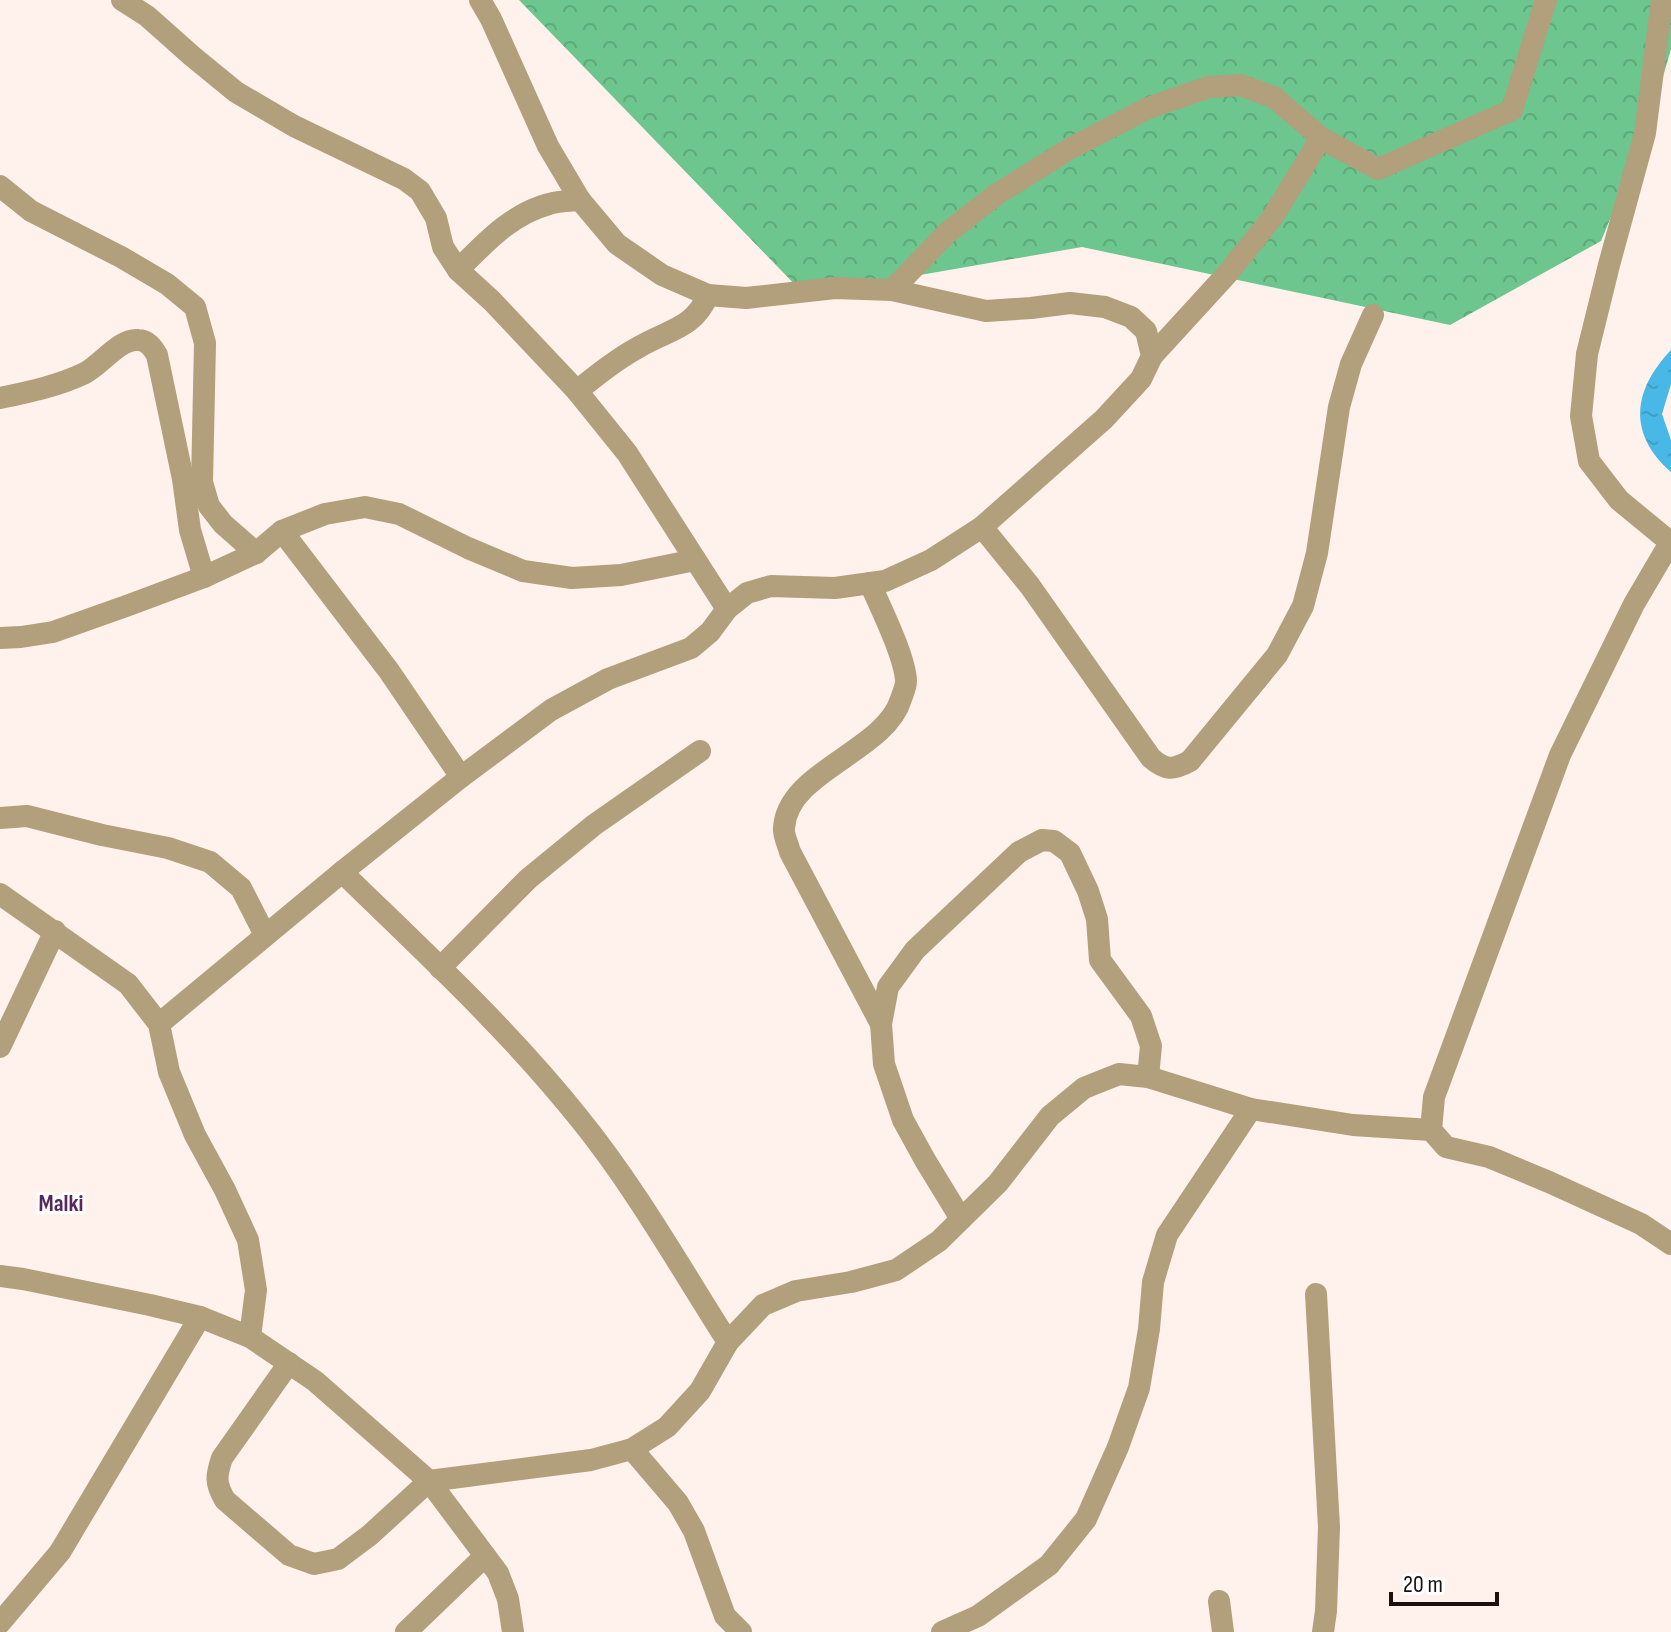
<svg xmlns="http://www.w3.org/2000/svg" width="1671" height="1632" viewBox="0 0 1671 1632" font-family="'Sofia Sans Condensed',sans-serif">
<style>
.forest{fill:url(#forest-crowns)}
.water{fill:url(#water-ripples)}
.lines{fill:none;stroke-linecap:round;stroke-linejoin:round}
.minor{stroke:#b29f7c;stroke-width:22}
.labels{text-anchor:middle;stroke-width:6;stroke-linejoin:round;paint-order:stroke}
.neighbourhood-label{font-size:24px;font-weight:bold;fill:#56295d;stroke:#fff}
</style>
<defs>
<pattern id="forest-crowns" width="20" height="18" patternUnits="userSpaceOnUse" patternTransform="scale(2)"><rect width="20" height="18" fill="#6dc68e"/><path d="M2 6a3 3 0 1 1 6 0M12 15a3 3 0 1 1 6 0" fill="none" stroke="#5ea979"/></pattern>
<pattern id="water-ripples" width="26" height="14" patternUnits="userSpaceOnUse" patternTransform="scale(2)"><rect width="26" height="14" fill="#48b9e6"/><path d="M2 4q2-2 4 0t4 0M15 11q2-2 4 0t4 0" fill="none" stroke="#3e9ec4"/></pattern>
</defs>
<rect width="100%" height="100%" fill="#fff1eb"/>
<path class="forest" d="M519,0H1671V49L1649,125L1601,241L1450,325L1082,247L805,295Z"/>
<path class="water" d="M1671,350V384L1662,414L1671,440V472C1627,433 1633,390 1671,350Z"/>
<g class="lines">
<g class="minor">
<path d="M122,0L147,16L192,56L236,92L294,126L404,179L420,191L436,218L443,247L458,270L492,301L577,391L627,453L727,609"/>
<path d="M1662,0L1645,133L1609,265L1587,354L1581,416L1589,461L1619,500L1670,542"/>
<path d="M0,186L31,211L121,257L167,284L195,307L205,343L202,482L209,506L223,524L256,553"/>
<path d="M458,270C485,243 511,214 549,204C559,201 570,201 580,200"/>
<path d="M892,290L947,233L997,194L1071,148L1148,108L1209,87L1241,85L1275,98L1321,138L1378,169L1512,110L1546,0"/>
<path d="M1152,356L1228,273L1272,218L1321,138"/>
<path d="M577,391C597,375 617,359 639,347C667,330 694,329 708,295"/>
<path d="M0,398C29,392 58,386 85,373C101,365 120,338 138,340C148,340 153,348 157,355L183,479L190,530L204,577"/>
<path d="M982,527L1030,586L1151,758C1166,771 1173,770 1190,761L1277,655L1303,606L1317,553L1339,407L1351,364L1373,315"/>
<path d="M282,531L389,671L461,777"/>
<path d="M1671,541L1634,604L1560,755L1434,1097L1431,1130L1446,1147L1489,1157L1549,1182L1641,1224L1671,1244"/>
<path d="M870,583C880,607 905,656 906,681C906,687 903,693 901,699C885,752 787,771 784,828C783,835 788,844 790,852L881,1024"/>
<path d="M0,638L21,637L53,632L129,605L204,577L256,553L282,531L325,514L365,507L399,514L468,548L523,571L572,578L621,575L695,560"/>
<path d="M0,818L27,816L102,835L168,848L210,862L241,888L265,935"/>
<path d="M342,872C423,951 508,1029 579,1118C635,1187 680,1267 728,1342"/>
<path d="M0,894L128,984L159,1024L169,1072L195,1135L225,1190L248,1240L256,1290L250,1337"/>
<path d="M440,968L528,879L594,825L700,751"/>
<path d="M159,1024L342,872L461,777L551,710L608,679L691,648L710,632L727,609L747,593L771,586L835,588L885,581L931,560L982,527L1104,419L1141,379L1152,356L1146,331L1131,317L1105,307L1070,303L1031,308L986,311L892,290L835,288L746,298L708,295L662,275L617,244L580,200L548,146L491,19L480,0"/>
<path d="M0,1047L55,931"/>
<path d="M961,1219L925,1160L903,1120L884,1064L881,1024L888,987L915,950L1019,852L1042,840L1054,841L1070,853L1088,891L1097,919L1100,960L1141,1016L1151,1046L1148,1077"/>
<path d="M0,1276L23,1279L150,1305L200,1317L250,1337L315,1381L429,1481L498,1573L508,1599L513,1632"/>
<path d="M1316,1294L1329,1527L1326,1611L1323,1632"/>
<path d="M289,1363L222,1458C216,1476 215,1483 225,1500L289,1555L314,1564L338,1559L370,1535L429,1481L591,1460L632,1449L667,1427L700,1391L728,1342L763,1305L796,1291L851,1282L896,1270L939,1241L998,1183L1050,1116L1084,1088L1119,1074L1148,1077L1251,1109L1353,1125L1431,1130"/>
<path d="M632,1449L678,1503L694,1531L725,1616L741,1632"/>
<path d="M1219,1601L1223,1632"/>
<path d="M0,1623L60,1552L200,1317"/>
<path d="M406,1632L485,1556"/>
<path d="M942,1632L978,1616L1049,1565L1086,1519L1118,1447L1139,1388L1149,1329L1153,1282L1167,1235L1251,1109"/>
</g>
</g>
<g class="labels">
<g class="neighbourhood-label">
<text x="61" y="1211">Malki</text>
</g>
</g>
<path d="M1391 1592v12h106v-12" fill="none" stroke="#1c110c" stroke-width="4"/>
<text x="1403" y="1592" font-size="24" fill="#1c110c" stroke="#ffffff" stroke-width="6" paint-order="stroke">20 m</text>
</svg>
